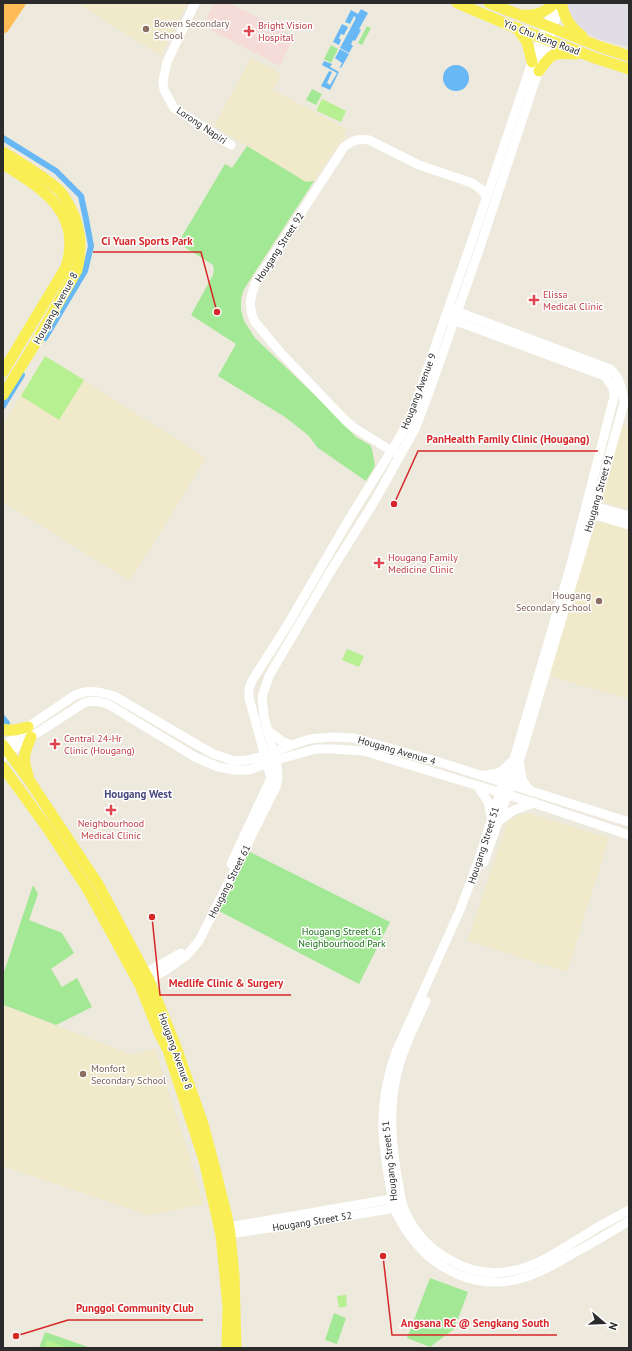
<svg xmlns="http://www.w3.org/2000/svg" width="632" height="1351" viewBox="0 0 632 1351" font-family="'PT Sans',sans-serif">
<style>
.industrial{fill:#e1dde5}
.education{fill:#f0eaca}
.medical{fill:#f5dcd8}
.green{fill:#a3e895}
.pitch{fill:#b7f090}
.water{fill:#68b8f6}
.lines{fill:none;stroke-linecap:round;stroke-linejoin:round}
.canal{stroke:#68b8f6;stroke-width:6}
.minor{stroke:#fff;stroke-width:9}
.major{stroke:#f9ef55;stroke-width:11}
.highway{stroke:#fb5;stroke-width:13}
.education-dot{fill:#8d6e63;stroke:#fff;stroke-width:1.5}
.health-dot{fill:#e0444e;stroke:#fff;stroke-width:1.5}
.labels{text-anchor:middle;stroke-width:3;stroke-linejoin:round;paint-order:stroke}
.education-label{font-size:10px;fill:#785e54;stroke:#fff;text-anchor:start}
.health-label{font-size:10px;fill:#be3a42;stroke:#fff;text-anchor:start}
.street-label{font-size:10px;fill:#2b2b2b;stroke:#fff}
.park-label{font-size:10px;fill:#196d15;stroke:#fff}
.neighbourhood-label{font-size:11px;font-weight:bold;fill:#48487e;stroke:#fff}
.leader{fill:none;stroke:#d62828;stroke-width:1.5}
.callout-dot{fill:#d62828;stroke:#fff;stroke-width:1.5}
.callout-label{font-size:11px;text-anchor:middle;font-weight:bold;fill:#d62828;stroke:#fff;stroke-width:3;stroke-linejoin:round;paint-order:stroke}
</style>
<rect width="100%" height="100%" fill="#ede9dc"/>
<path class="industrial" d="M568,3H629V47L598,39L577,29L567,13Z"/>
<g class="education">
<path d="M77,3H187L161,56Z"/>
<path d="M251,58L281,74L273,90L347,129L344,134L346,137L339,144L314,181L306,183L214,126Z"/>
<path d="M45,356L206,458L130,581L3,502V424Z"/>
<path d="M622,424L629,426V509L601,502Z"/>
<path d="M602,522L629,529V699L555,678L550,676L549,674L592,527L596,523Z"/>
<path d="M528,813L609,838L567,972L468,941L508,821L517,816Z"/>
<path d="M3,1005L132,1055L155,1048L204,1204L149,1215L3,1166Z"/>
</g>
<path class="medical" d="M214,3H229L294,36L280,66L203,26Z"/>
<g class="green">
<path d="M367,26L371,28L362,45L358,43Z"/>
<path d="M331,45L338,49L331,63L324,59Z"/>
<path d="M312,89L322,94L316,105L306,100Z"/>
<path d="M247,146L306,182L314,181L244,289L241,299V310L244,321L255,338L321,401L356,437L370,445L372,449L375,466L366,481L318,448L308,435L285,417L218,376L236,344L191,315L213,275L214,270L213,265L178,243L225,164L232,168Z"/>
<path d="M246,850L390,922L359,984L217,910Z"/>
<path d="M33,885L38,894L29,920L62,933L74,953L51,969L62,987L77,978L92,1007L56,1025L4,1005L3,1006V975Z"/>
<path d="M430,1278L468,1292L454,1329L430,1347L407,1338Z"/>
<path d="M334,1313L346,1318L337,1344L325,1340Z"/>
<path d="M45,1332L91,1348H39Z"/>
</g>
<g class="pitch">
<path d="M322,99L346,111L341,122L317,111V109Z"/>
<path d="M45,356L84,380L59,420L21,396Z"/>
<path d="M347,649L364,656L359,667L342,660Z"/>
<path d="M346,1295L347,1306L339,1308L337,1296Z"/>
<path d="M47,1340L69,1348H44Z"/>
</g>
<g class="water">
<path d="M361,9L368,13L359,29L361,30L355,41L353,40L351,44L353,46L349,53L340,48L356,18L354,16L350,24L345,22L351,10L358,14Z"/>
<path d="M342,24L348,27L344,35L341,34L339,38L341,40L339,45L333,42Z"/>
<path d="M340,49L349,54L341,68L340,67L342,63L335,58Z"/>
<path d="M324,61L332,64L330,67L339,72L330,90L321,86L329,71L332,72L327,83L330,85L337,73L322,65Z"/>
<circle cx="456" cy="78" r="13"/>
</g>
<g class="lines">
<g class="canal">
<path d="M3,138L56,171L81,196L86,219L91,246L85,271L45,338"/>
<path d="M3,406L22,375"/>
<path d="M3,718L7,723"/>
</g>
<g class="minor">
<path d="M195,3L167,62L163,81L164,90L174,108L231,145"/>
<path d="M448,308L610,369C621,378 622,390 624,403L595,507L520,759L484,862"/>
<path d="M445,317L605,376L613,388L614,397L570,568L514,759L503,783L479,859L460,910L396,1052C387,1077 382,1105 383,1131C384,1154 389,1177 392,1199C396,1219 409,1236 423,1251C433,1262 444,1268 457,1274C503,1293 535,1276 574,1253C593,1243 611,1232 629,1221"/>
<path d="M395,453L353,427L345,420L281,353L255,322C248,308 250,296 256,282L344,147C352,141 358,138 369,140L419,165L472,183L482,190L486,197"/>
<path d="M590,505L629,516"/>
<path d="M588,513L629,525"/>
<path d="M268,731L282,741L291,745"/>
<path d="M3,747L28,727L72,697C86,689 99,691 114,696L201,747L214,754L234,761L248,760L260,757L291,745L310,739L332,737L354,738L439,762L629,822"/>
<path d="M3,757L31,737L84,703C94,700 101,701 111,706L195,757L218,767L234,770H249L276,760L316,749H333L364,751L534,803L629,835"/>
<path d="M520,765L522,780L530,791"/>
<path d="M485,775C498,774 501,773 510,763"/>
<path d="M478,786L488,802L491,816"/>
<path d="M500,820L514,810L534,803"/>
<path d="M231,864L271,778L249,698V688L253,679L285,629L348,521L398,440L410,419L478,223L532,62L554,8"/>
<path d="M140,976L181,953"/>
<path d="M143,983L166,970L186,956L199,941L276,787L278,778L277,765L264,717L262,697L269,676L329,574L374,502L416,427L431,387L479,250L561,3"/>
<path d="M426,1001C414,1027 400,1054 395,1083C389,1114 392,1145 397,1176C399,1186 400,1196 403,1206C418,1248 466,1280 511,1271C540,1266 562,1248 587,1234C600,1225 615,1218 629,1210"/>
<path d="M223,1228L397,1198"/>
<path d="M223,1235C282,1226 341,1218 400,1207"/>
</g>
<g class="major">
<path d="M457,3L516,28L595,58L629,69"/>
<path d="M489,3L601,47L629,56"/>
<path d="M561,3C564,17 570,28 582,36"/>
<path d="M524,15C537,16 545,12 555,3"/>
<path d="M517,28L527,42L532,62"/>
<path d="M539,71C551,53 554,52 576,54"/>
<path d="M3,152C22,164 42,175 59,190C62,193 64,196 66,200C80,221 83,246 77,270L38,339L3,395"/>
<path d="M3,164C43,189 83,213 66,267L3,372"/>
<path d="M3,729C11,732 19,729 28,727"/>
<path d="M3,745L29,780L98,884L149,980L176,1047L203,1124L215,1169L227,1217L230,1234L234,1275L236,1348"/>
<path d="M3,767L46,826L87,888L140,985L160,1035L168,1050L204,1160L221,1235L228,1306L227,1348"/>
<path d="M28,775C22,758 24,753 31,737"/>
</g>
<g class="highway">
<path d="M3,7L4,3"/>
<path d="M3,27L19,3"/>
</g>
</g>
<g class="education-dot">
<circle cx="146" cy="29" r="4"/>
<circle cx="599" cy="601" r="4"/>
<circle cx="83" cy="1074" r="4"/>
</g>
<g class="health-dot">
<path d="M247 25h4v4h4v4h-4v4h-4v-4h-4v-4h4z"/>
<path d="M532 294h4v4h4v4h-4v4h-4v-4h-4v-4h4z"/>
<path d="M377 557h4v4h4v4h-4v4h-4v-4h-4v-4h4z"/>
<path d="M53 738h4v4h4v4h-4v4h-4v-4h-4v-4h4z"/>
<path d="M109 804h4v4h4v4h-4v4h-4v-4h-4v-4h4z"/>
</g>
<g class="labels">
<g class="education-label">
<text x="154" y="27">Bowen Secondary<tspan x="154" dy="12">School</tspan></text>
<text x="591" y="599" text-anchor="end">Hougang<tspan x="591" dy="12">Secondary School</tspan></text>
<text x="91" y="1072">Monfort<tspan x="91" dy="12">Secondary School</tspan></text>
</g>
<g class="health-label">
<text x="258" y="29">Bright Vision<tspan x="258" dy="12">Hospital</tspan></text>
<text x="543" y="298">Elissa<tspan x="543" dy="12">Medical Clinic</tspan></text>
<text x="388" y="561">Hougang Family<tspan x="388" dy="12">Medicine Clinic</tspan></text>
<text x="64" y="742">Central 24-Hr<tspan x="64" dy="12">Clinic (Hougang)</tspan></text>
<text x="111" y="827" text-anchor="middle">Neighbourhood<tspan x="111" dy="12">Medical Clinic</tspan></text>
</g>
<g class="street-label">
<text transform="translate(542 37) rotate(21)" y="4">Yio Chu Kang Road</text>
<text transform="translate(202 125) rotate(34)" y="4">Lorong Napiri</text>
<text transform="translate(279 247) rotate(-57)" y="4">Hougang Street 92</text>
<text transform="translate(55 308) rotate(-61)" y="4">Hougang Avenue 8</text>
<text transform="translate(418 391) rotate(-69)" y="4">Hougang Avenue 9</text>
<text transform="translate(598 493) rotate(-74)" y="4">Hougang Street 91</text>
<text transform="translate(397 750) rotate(16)" y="4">Hougang Avenue 4</text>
<text transform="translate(483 845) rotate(-72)" y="4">Hougang Street 51</text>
<text transform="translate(229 881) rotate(-63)" y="4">Hougang Street 61</text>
<text transform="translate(176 1051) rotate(70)" y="4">Hougang Avenue 8</text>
<text transform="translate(389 1161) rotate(-96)" y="4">Hougang Street 51</text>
<text transform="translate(312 1221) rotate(-9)" y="4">Hougang Street 52</text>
</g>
<g class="park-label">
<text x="342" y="935">Hougang Street 61<tspan x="342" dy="12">Neighbourhood Park</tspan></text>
</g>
<g class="neighbourhood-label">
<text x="138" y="798">Hougang West</text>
</g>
</g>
<path class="leader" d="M217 312L201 252H93M394 504L418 451H598M152 917L160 995H291M16 1336L68 1320H203M383 1256L392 1335H557"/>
<g class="callout-dot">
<circle cx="217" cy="312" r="4"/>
<circle cx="394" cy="504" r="4"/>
<circle cx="152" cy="917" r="4"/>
<circle cx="16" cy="1336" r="4"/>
<circle cx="383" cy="1256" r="4"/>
</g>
<g class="callout-label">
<text x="147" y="245">Ci Yuan Sports Park</text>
<text x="508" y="443">PanHealth Family Clinic (Hougang)</text>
<text x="226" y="987">Medlife Clinic &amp; Surgery</text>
<text x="135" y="1312">Punggol Community Club</text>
<text x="475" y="1327">Angsana RC @ Sengkang South</text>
</g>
<rect width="632" height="1351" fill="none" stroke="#2b2b2b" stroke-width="8"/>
<g transform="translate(604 1323) rotate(109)" stroke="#ffffff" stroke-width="3" paint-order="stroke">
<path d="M0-3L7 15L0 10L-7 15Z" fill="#2b2b2b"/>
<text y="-6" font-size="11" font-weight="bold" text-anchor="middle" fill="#2b2b2b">N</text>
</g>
</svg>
